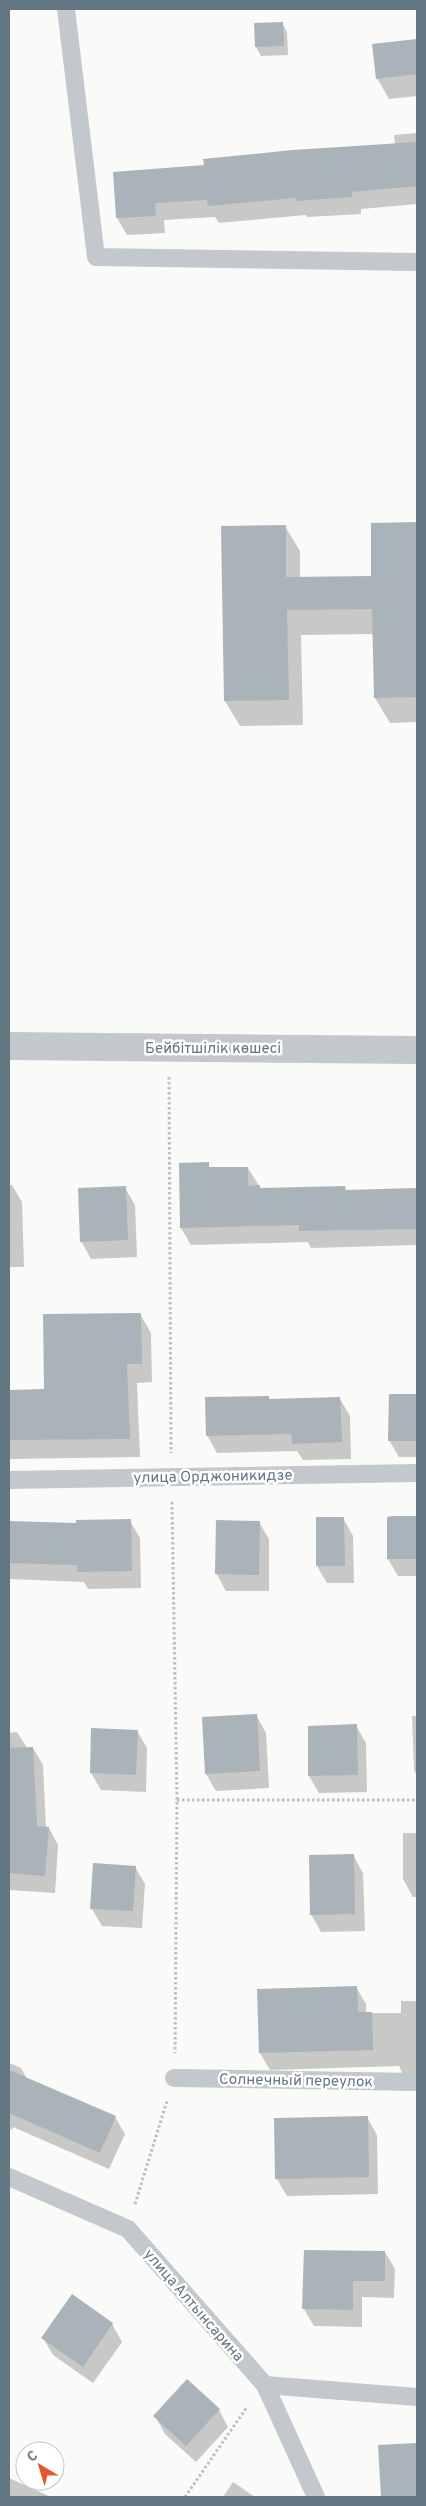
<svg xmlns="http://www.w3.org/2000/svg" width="426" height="2506" viewBox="0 0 426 2506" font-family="Overpass,sans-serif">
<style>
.shadow{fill:#0003}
.building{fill:#aab3b9}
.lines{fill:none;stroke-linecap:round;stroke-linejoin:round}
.path{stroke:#bbbfc2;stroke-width:3;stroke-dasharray:2.5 2.5;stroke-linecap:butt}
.service{stroke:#c3c8cc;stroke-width:18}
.tertiary{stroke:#c3c8cc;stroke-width:28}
.labels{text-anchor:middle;stroke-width:5;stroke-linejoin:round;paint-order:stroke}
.street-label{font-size:15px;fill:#657683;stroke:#fff}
</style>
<rect width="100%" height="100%" fill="#fafaf8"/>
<g class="shadow">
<path d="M282,23L287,32L288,55L261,56L256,47L255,24Z"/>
<path d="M417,40V96L389,99L377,78L373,45Z"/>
<path d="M417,133V204L361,209V214L307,217L306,215L219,223L215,217L164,220L165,233L127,235L117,218L205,166L395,145L394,135Z"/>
<path d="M417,524V722L390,723L375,698L374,634L301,635L303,725L240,726L225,701L285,526L300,551V578L372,577L373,525Z"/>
<path d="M208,1164L210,1168H248L261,1189L345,1187L347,1191L417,1189V1245L311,1248L308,1242L191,1245L181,1228Z"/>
<path d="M9,1185H12L22,1202L24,1267H9Z"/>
<path d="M125,1188L135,1205L137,1257L91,1259L81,1241Z"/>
<path d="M140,1314L151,1333L152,1382L137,1383L140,1457L9,1459V1391H46Z"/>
<path d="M390,1395H417V1457H399L389,1440Z"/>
<path d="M340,1399L350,1416L351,1459L303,1460L297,1451L217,1453L207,1435L270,1401Z"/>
<path d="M343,1518L353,1536L354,1583H327L317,1566Z"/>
<path d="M388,1518H417V1576H398L388,1559Z"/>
<path d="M130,1521L140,1538L141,1588L88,1589L84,1582L9,1579V1522L77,1524Z"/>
<path d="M259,1522L269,1539V1591H226L216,1573Z"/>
<path d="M256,1715L266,1733L269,1788L216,1791L206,1774Z"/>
<path d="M412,1716H417V1776L414,1770Z"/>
<path d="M356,1726L366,1743L367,1792L319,1793L309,1776Z"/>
<path d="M93,1730L137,1731L147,1748L146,1792L101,1790L91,1773Z"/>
<path d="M17,1732L27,1748H33L43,1765L46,1828H49L58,1845L55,1893L9,1890L11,1794H9V1733Z"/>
<path d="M403,1833H417V1897H413L403,1879Z"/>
<path d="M353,1855L363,1873L365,1931L321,1932L311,1914Z"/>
<path d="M135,1867L145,1884L142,1928L102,1926L92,1909Z"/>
<path d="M356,1987L366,2004V2013H401V2001H417V2086L409,2087L399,2066L270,2070L260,2053Z"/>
<path d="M9,2063L21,2068L27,2079L115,2117L125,2134L109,2169L13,2127L12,2130L9,2128Z"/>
<path d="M367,2117L377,2135L378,2194L287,2196L277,2179Z"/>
<path d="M385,2252L395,2269L394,2298L362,2297V2327L314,2326L304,2309Z"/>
<path d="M72,2296L112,2324L122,2342L93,2383L53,2355L43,2338Z"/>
<path d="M219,2410L228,2427L196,2462L165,2434L155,2416Z"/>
<path d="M417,2445V2497H382L379,2447Z"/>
<path d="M9,2478L51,2497H9Z"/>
<path d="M233,2482L255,2497H223Z"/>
</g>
<g class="building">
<path d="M283,22L284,46L255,47L254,23Z"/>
<path d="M417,39V74L376,79L372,44Z"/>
<path d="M417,142V186L352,192V197L296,201V198L208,206L207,200L155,203L156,216L116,218L113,172L204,165L203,159L293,150Z"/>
<path d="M417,522V697L374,698L372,609L287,610L289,700L224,701L221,526L286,525V577L371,576V523Z"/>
<path d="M209,1162V1167H248V1186L260,1185V1188L345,1186V1190L417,1188V1229L299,1231V1225L180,1228L179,1163Z"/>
<path d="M126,1186L128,1240L80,1242L78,1188Z"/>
<path d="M141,1313L142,1364H127L130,1439L9,1440V1390L44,1389L43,1314Z"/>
<path d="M389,1394H417V1441H388Z"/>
<path d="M269,1396V1399L340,1397L342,1442L292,1444L291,1434L206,1436L205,1397Z"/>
<path d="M392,1516H417V1559H387V1517Z"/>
<path d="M316,1517H344L345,1566H316Z"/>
<path d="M131,1519L132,1571L77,1572V1565L9,1563V1521L76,1523V1520Z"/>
<path d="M216,1520L260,1521L259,1575L215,1574Z"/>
<path d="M257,1714L260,1771L205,1774L202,1717Z"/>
<path d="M357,1724L358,1775L308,1776V1726Z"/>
<path d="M91,1728L138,1730L136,1775L90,1773Z"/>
<path d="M33,1747L37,1826L49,1827L45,1876L9,1873V1748Z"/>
<path d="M354,1854L355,1914L310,1915L309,1855Z"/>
<path d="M93,1863L136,1866L133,1911L90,1909Z"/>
<path d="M357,1986L358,2012H372L373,2050L259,2053L257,1989Z"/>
<path d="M9,2070L116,2116L100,2153L9,2113Z"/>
<path d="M368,2116L369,2177L275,2179L274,2118Z"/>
<path d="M304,2250L385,2251V2281H353V2310L302,2309Z"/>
<path d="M72,2294L113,2323L83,2367L41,2338Z"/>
<path d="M187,2379L220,2409L186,2446L153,2416Z"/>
<path d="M417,2443V2497H381L378,2445Z"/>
</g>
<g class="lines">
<g class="path">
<path d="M169,1077L171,1453"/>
<path d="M172,1502L177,1800L175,2053"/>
<path d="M177,1800H417"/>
<path d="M135,2204L167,2101"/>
<path d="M185,2497L247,2407"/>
</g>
<g class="service">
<path d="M66,9L96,257L417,262"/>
<path d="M9,1480L417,1473"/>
<path d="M174,2078L417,2082"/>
<path d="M9,2177L128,2229L265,2385L316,2497"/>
<path d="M265,2385L417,2397"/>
</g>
<path class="tertiary" d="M9,1046L417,1050"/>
</g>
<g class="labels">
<g class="street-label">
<text x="213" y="1053">Бейбітшілік көшесі</text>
<text transform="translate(213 1476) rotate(-1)" y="5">улица Орджоникидзе</text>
<text transform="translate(296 2080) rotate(1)" y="5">Солнечный переулок</text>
<text transform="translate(194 2305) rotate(49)" y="5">улица Алтынсарина</text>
</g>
</g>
<rect width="426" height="2506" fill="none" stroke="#657683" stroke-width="20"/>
<g transform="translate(40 2466) rotate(322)"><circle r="24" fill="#ffffff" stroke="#c1c8cd"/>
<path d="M0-4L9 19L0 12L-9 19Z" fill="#e4572e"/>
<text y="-8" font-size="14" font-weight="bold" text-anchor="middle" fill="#657683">С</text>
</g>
</svg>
